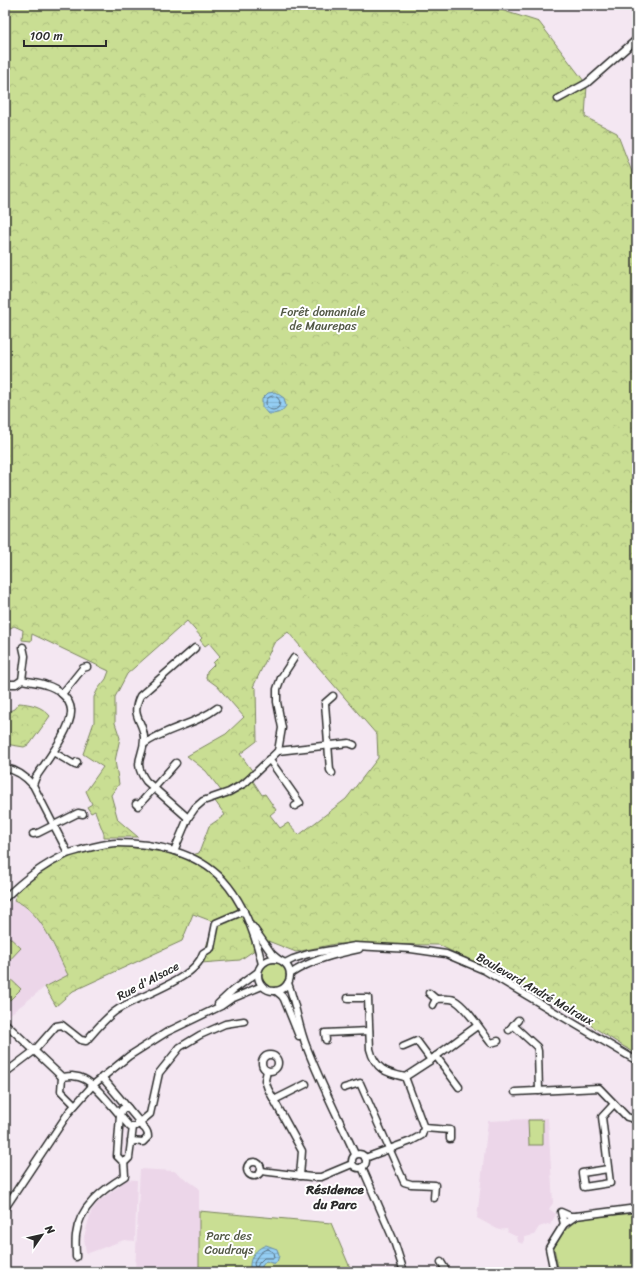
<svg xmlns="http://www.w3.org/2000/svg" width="642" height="1277" viewBox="0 0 642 1277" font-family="Sriracha,sans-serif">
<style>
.built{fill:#ecd6e9}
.green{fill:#c9de93;stroke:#7a845f}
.forest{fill:url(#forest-crowns);stroke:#7a845f}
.water{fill:url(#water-rules);stroke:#6a8da4}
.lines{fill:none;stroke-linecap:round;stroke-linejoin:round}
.shore{stroke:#556c7b;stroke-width:1}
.minor-casing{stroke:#2b2b2b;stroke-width:9}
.minor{stroke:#fff;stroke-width:6}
.labels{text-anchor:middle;stroke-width:4;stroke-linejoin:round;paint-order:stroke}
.park-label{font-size:12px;fill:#525845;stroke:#fff}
.street-label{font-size:12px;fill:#2b2b2b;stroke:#fff}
.neighbourhood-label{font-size:13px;font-weight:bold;fill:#2b2b2b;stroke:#fff}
</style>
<defs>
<pattern id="forest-crowns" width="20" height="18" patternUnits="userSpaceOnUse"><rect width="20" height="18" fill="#c9de93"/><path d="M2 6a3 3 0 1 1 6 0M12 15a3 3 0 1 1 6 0" fill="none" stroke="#adbf7f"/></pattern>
<pattern id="water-rules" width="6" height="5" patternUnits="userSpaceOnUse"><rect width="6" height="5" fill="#94cef4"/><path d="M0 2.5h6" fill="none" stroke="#80b1d1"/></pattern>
</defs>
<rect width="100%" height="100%" fill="#f4e7f2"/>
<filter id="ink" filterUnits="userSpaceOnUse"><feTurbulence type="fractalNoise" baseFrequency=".025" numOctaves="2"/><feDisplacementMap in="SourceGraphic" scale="8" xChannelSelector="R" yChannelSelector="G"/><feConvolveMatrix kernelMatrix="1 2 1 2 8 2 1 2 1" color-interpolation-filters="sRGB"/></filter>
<g filter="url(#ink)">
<g class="built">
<path d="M14,900L20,902L39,919L68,975L45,987L5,1018V910Z"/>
<path d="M548,1118L553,1203L549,1209L556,1214L550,1225L548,1224L539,1227L534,1235L525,1237V1240L523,1244L518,1242L517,1236H515L507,1232L508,1230L506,1229L499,1230L477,1218L488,1121Z"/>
<path d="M140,1169L174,1171L199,1188V1272H135Z"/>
<path d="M121,1179L137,1180L135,1241L124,1240L86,1254L84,1237L91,1212L98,1202L121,1185Z"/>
</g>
<g class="green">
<path d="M8,936L21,948L5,965V939Z"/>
<circle cx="274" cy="975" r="12"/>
<path d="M5,974L21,989L5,1005Z"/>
<path d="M528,1120H543V1145H529Z"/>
<path d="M199,1211L331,1223L351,1270L353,1272H199Z"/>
<path d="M634,1213L637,1216V1272H559L554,1248L564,1231L578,1219Z"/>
</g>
<g class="forest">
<path d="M5,5H485L539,22L587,85L585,117L617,133L637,185V1055L559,1005L439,945L335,944L296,952L268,941L240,960L201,963L214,922L193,914L182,941L73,991L56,1006L45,987L68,975C55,950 42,911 14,900L20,886L69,856L115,845L189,856L199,853L209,826L225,815L215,801L226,797L253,781L262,795L265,794L276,810L270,815L280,828L288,823L299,835L346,799L378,758L377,735L288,632L274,643L253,687L256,688L257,741L240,754L253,772L222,792L206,771L187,756L226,734L244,717L217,686L206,678L207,672L214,665L213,663L220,656L209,643L205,646L200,640L202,638L187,621L127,674L115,697V723L120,738L115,761L119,784L111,795L118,820L138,837H104V834L95,811L91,813L87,807L92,804L86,791L103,767L83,754L94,722V697L98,689L106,679L109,671L32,634L31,641L22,640L23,630L14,626L5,631Z"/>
<path d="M19,703C31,704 42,706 50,716L30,744L24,747L5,744V713L14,709Z"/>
</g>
<g class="water">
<path d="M275,392L284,398L286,406C281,413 277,414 268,414L262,407V399L268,393Z"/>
<path d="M266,1245L277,1249L279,1256L277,1262L274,1264L266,1261L262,1266V1272H251C247,1260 255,1249 266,1245Z"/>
</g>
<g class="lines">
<g class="shore">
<circle cx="273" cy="403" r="7"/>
<path d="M267,1249L273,1252L274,1258H264L259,1263L257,1267H255L254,1264C256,1257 260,1251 267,1249Z"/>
</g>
<defs>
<g id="minor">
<path d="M558,99L587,83L637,39"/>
<path d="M22,680L25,656L23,647"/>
<path d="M10,684H16L22,680C30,682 39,682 46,685C57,688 70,698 71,710C73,727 46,762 36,777L33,785"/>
<path d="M62,694L83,668L87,667"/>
<path d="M144,744C166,728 195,725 217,708"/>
<path d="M278,751L349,743L354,745"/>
<path d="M53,752L75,765L77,762"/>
<path d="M269,759L300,803L295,806"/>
<path d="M5,768C17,770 25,776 33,785L68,853"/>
<path d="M332,773L330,770L325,703L333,696"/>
<path d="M136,804L138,806L176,763"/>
<path d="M188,818L146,781C131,760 145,757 144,737C143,720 130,717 140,696L195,648"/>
<path d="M33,834L38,833L78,813L83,814"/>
<path d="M174,851L188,818L195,808L203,801L229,792L245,783L278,751L282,728L277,702V689L281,678L294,658"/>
<path d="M5,898C23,880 43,865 67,854C72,852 78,851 84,849C94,847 106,843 117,843C154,843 197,852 223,880C244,903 255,934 262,964"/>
<path d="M253,927L272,954L278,959"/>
<circle cx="274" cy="975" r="16"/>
<path d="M285,963L293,959L308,954L355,946L411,949L446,954L484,970L637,1061"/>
<path d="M290,974C311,960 335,954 359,949"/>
<path d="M288,983C296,1004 298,1026 307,1048C321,1084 339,1119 355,1154"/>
<path d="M276,991L282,996L284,999L299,1036"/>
<path d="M429,993L436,999L433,1005"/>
<path d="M348,998H368L370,1049C375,1069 386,1073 405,1077"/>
<path d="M436,999C442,999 449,998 454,1000C466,1006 482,1032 491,1043L498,1041"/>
<path d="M218,1004L233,990L258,972"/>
<path d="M5,1023L62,1077"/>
<path d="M513,1025L537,1047L538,1051L539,1091"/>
<path d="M509,1030L518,1020"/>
<path d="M326,1040L325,1033L369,1031"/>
<path d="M403,1047L417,1041L431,1060"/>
<circle cx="270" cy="1063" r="8"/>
<path d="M436,1056L459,1087"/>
<path d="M267,1071L265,1080L268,1089L302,1151L300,1176"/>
<path d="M5,1073L34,1051L56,1026L62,1025L81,1040L86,1041C95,1031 106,1017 117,1010C139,995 196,980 203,953L211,948L216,923L244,911"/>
<path d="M62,1077C70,1076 77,1075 84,1079C96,1084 119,1115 130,1127L136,1126L138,1124V1120L102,1077"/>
<path d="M62,1077L61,1091L75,1105"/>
<path d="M344,1088L360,1083L404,1182L411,1184L435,1185L434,1198"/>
<path d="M515,1092L599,1088L627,1117L637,1120"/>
<path d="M274,1100L306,1084"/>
<path d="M128,1108L122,1109L120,1115L117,1156L122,1161H126L129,1158L133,1127"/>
<path d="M424,1128L450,1130V1139"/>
<path d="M131,1141L143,1142L148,1137C148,1130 144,1127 138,1124L150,1114L159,1073L180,1047L200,1035L225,1024L244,1021"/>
<circle cx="359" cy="1161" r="7"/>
<path d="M365,1158L411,1141L422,1135L424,1128L405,1077L428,1062L477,1026"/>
<circle cx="254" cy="1169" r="7"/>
<path d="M362,1167L394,1241L404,1272"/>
<path d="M608,1169L582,1173L584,1187L610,1183L602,1117L614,1104"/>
<path d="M261,1171L311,1177H321L352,1164"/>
<path d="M5,1208L69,1112L93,1085L129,1056L167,1032L221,1006L231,999L262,986"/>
<path d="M564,1224L561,1212L570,1216H576"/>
<path d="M76,1257C76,1250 75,1243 76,1235C79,1207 102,1190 125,1176L124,1161"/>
<path d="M441,1262L447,1272"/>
<path d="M554,1272L549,1248L564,1224L576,1216L637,1208"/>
</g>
</defs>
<use href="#minor" class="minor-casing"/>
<use href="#minor" class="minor"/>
</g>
</g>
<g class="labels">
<g class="park-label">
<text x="323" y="316">Forêt domaniale<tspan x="323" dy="14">de Maurepas</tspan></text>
<text x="229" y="1240">Parc des<tspan x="229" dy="14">Coudrays</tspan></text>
</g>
<g class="street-label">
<text transform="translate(148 981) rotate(-28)" y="4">Rue d'Alsace</text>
<text transform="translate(535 989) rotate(30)" y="4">Boulevard André Malraux</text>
</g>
<g class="neighbourhood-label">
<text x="335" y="1194">Résidence<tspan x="335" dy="15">du Parc</tspan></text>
</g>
</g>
<rect width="642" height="1277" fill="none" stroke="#fff" stroke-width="20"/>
<rect x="10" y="10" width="622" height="1257" fill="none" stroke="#2b2b2b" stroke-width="1.5" filter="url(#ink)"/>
<g transform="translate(42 1235) rotate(56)" stroke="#ffffff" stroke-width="3" paint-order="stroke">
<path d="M0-3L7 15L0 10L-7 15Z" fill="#2b2b2b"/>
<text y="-6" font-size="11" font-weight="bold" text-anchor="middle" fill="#2b2b2b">N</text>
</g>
<path d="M24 40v6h82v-6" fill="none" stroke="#2b2b2b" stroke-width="2"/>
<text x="30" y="40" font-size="12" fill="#2b2b2b" stroke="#ffffff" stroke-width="3" paint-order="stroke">100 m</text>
</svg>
